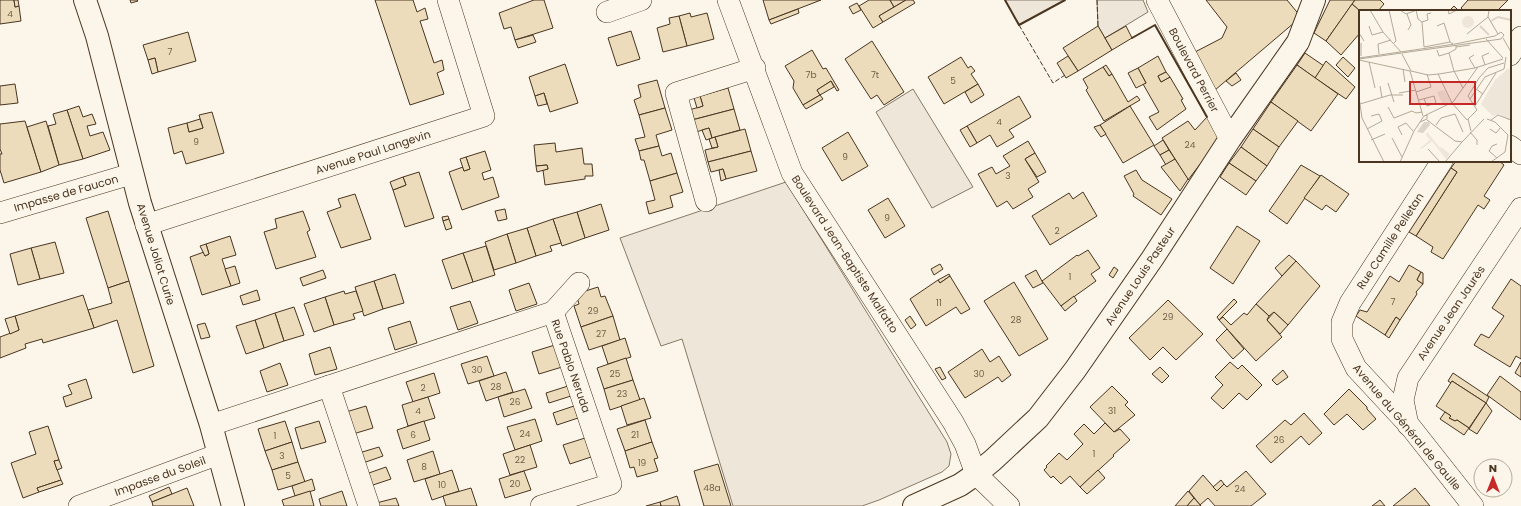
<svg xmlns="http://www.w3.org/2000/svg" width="1521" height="506" viewBox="0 0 1521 506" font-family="Poppins,sans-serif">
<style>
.green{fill:#ede6d9;stroke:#887966}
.building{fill:#ecdcbc;stroke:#4a3520}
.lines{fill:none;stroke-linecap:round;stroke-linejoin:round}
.minor-casing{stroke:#4a3520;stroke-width:22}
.tertiary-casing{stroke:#4a3520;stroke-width:24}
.minor{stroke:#fbf6e9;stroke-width:21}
.tertiary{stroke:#fbf6e9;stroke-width:22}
.fence{stroke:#4a3520;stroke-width:1;stroke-dasharray:5 2;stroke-linecap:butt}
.wall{stroke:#4a3520;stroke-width:2}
.labels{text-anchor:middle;stroke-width:3;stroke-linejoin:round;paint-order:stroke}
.number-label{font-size:9px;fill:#725f47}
.street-label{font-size:11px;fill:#4a3520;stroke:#fbf6e9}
.inset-river{fill:none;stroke:#dcd4c6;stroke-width:2}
.inset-road{fill:none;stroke:#b4a999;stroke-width:1}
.view{fill:#c62828;fill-opacity:0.15;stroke:#c62828;stroke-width:2}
.inset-edge{fill:none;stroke:#4a3520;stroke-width:2}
</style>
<rect width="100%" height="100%" fill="#fbf6e9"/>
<g class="green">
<path d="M1005,0H1065L1019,25Z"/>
<path d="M1097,0H1143L1148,12L1105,38L1098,26Z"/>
<path d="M913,89L973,187L932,208L876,112Z"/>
<path d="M786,182L947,442L951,454L949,466L942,472L879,500L862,506H733L682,339L661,346L620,238Z"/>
</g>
<g class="building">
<path d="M0,0H14L15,7L19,6L21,21L0,24Z"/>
<path d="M14,0H18L19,6L15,7Z"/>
<path d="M130,0H137L138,1L131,3Z"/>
<path d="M375,0H413L417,12L425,8L428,19L420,21L434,63L442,60L444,70L437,73L444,94L410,105Z"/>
<path d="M534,0H544L553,28L515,40L511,27L504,29L499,13Z"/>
<path d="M763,0H821L769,20Z"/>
<path d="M869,0H890L894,7L879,16L883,22L873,28L859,6Z"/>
<path d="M890,0H906L894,7Z"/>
<path d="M906,0H913L915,3L883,22L879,16Z"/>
<path d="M1206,0H1287L1301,17L1215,90L1195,52L1222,38L1227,27Z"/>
<path d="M1330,0H1355L1326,41L1314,33Z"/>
<path d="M1355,0H1380L1384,4L1378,11H1360L1352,4Z"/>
<path d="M1468,0H1508L1497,11H1464L1461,8Z"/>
<path d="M857,3L861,10L853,14L849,7Z"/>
<path d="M1352,4L1360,11V33L1341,55L1326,41Z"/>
<path d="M1454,6L1458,10L1449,11Z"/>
<path d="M798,9L799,13L771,24L769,20Z"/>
<path d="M690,13L691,17L707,13L714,39L687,46L679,16Z"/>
<path d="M679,16L687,46L663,52L657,28L670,24L669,18Z"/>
<path d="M1098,26L1112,50L1078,71L1063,48Z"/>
<path d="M1126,26L1132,38L1112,50L1105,38Z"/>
<path d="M631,31L640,59L617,66L608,38Z"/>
<path d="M188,32L196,61L158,72L155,58L148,60L143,45Z"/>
<path d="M533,35L536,42L518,48L515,40Z"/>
<path d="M872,41L904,92L884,105L877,95L871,99L845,59Z"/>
<path d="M812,50L823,69L826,68L839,90L837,91L831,81L817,90L820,95L803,105L793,88L794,81L785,66Z"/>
<path d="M1305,53L1324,66L1315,78L1297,65Z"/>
<path d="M1068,56L1078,71L1066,78L1057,63Z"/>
<path d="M1158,56L1166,72L1158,76L1161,82L1170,77L1183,99L1181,100L1186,109L1157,130L1149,117L1159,112L1143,84L1146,83L1138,68Z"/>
<path d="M961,57L968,68L971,66L975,71L971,74L978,84L944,104L928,77Z"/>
<path d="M1343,57L1355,68L1348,77L1336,65Z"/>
<path d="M155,58L158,72L152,74L148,60Z"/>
<path d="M1326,61L1355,87L1346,99L1315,78Z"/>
<path d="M565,64L578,103L550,112L544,93L535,96L529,77Z"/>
<path d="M1106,65L1112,74L1109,76L1103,67Z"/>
<path d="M1297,65L1338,94L1311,131L1271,102Z"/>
<path d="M1103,67L1109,76L1112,74L1128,102L1137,96L1140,100L1104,121L1086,90L1088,88L1083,79Z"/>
<path d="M1138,68L1146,83L1136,88L1128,73Z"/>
<path d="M1166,72L1170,77L1161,82L1158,76Z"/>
<path d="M1236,73L1241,80L1232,86L1226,81Z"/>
<path d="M657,80L665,108L639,115L634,100L641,97L638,85Z"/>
<path d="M831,81L834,87L820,95L817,90Z"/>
<path d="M15,84L18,103L0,105V86Z"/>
<path d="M978,84L984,95L971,103L965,92Z"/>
<path d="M728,88L734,109L692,120L689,110L703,106L700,96Z"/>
<path d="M544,93L547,104L538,106L535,96Z"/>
<path d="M820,95L823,99L806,109L803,105Z"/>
<path d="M700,96L703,106L697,108L694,98Z"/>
<path d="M1019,96L1031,117L1009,130L1014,137L997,147L990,135L977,143L967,126Z"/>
<path d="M1271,102L1298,121L1279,147L1253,129Z"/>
<path d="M79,106L83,117L92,114L96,124L87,126L90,136L103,132L110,150L83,159L67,110Z"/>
<path d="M1130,106L1154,145L1123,163L1100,125Z"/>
<path d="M665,108L672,130L656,135L659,146L639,151L635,139L645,137L639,115Z"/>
<path d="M734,109L740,130L712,138L709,128L696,132L692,120Z"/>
<path d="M67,110L83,159L59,165L48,126L56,124L53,114Z"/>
<path d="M212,112L224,153L186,164L182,151L174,154L168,128L187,123L189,132L203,128L199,115Z"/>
<path d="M1207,117L1220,138L1188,180L1162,138L1188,121L1195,130Z"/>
<path d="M200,119L203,128L189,132L187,123Z"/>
<path d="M25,121L41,172L4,183L0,170V154H2L0,149V124Z"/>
<path d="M46,121L59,165L41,172L27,127Z"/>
<path d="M1100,125L1106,134L1101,137L1094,127Z"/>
<path d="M967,126L977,143L970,147L960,130Z"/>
<path d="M709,128L712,138L706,140L702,130Z"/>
<path d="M745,129L751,151L708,162L705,150L718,147L715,137Z"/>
<path d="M1253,129L1279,147L1267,166L1241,147Z"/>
<path d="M848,132L868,166L842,181L822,148Z"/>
<path d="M715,137L718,147L712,148L709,139Z"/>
<path d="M1163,140L1169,150L1160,155L1154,146Z"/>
<path d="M1028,141L1035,153L1025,159L1039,182L1028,189L1033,197L1013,209L1007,201L997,207L978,174L992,167L996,174L1010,166L1003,156Z"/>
<path d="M555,143L556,152L582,148L584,164H592L593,176H585V179L545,185L543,170L548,169L547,165L536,166L534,145Z"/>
<path d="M659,146L662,156L671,153L677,173L650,181L644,160H641L639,151Z"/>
<path d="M1241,147L1267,166L1256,181L1229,163Z"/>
<path d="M1169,150L1175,159L1166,165L1160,155Z"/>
<path d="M485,151L491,170L482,173L484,180L493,177L499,197L462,210L449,172L463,167L464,171L470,169L466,157Z"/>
<path d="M751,151L757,171L726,179L723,169L711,172L708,162Z"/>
<path d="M1035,153L1046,172L1037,177L1025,159Z"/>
<path d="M466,157L470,169L464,171L460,159Z"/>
<path d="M1175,159L1188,179L1180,191L1161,167Z"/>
<path d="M1456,161H1499L1504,165L1484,196L1490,200L1484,209L1478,205L1443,259L1431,252L1433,247L1416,236L1457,172L1451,168Z"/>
<path d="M1229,163L1256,181L1246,195L1220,177Z"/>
<path d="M547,165L548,169L537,172L536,166Z"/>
<path d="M1301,165L1320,176L1287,224L1269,211Z"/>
<path d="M1451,168L1457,172L1416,236L1409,232Z"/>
<path d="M723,169L726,179L721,181L719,170Z"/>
<path d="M1136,170L1142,180L1172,199L1161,215L1133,196L1134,194L1124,176Z"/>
<path d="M419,172L434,218L405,227L393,190L406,185L403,177Z"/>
<path d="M677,173L683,192L670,196L673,207L649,214L646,202L655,200L650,181Z"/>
<path d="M1321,175L1349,194L1336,212L1326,205L1322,210L1304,198Z"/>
<path d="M403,177L406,185L393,190L390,182Z"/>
<path d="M1083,192L1097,216L1050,245L1032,216L1069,193L1073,199Z"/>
<path d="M355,194L371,239L341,248L327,212L341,207L338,199Z"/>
<path d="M888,198L905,226L885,238L868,210Z"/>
<path d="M601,204L609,230L585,238L577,212Z"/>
<path d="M505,209L507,219L498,221L495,211Z"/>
<path d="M108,211L129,281L108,288L86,218Z"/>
<path d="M303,211L310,230L307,232L316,257L276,269L264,232L277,228L275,219Z"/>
<path d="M577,212L585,238L562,246L553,219Z"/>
<path d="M448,216L449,219L443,221L442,217Z"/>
<path d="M449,219L452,228L446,230L443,221Z"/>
<path d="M553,219L561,243L550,246L552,251L536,256L527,228Z"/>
<path d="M1237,226L1260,241L1233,284L1210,268Z"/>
<path d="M527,228L536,256L516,263L507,234Z"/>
<path d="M507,234L516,263L494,270L485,242Z"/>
<path d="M230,236L236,255L222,259L231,286L202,295L190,257L204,252L205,256L209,254L206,244Z"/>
<path d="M55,242L64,273L40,279L31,248Z"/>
<path d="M206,244L209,254L205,256L200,246Z"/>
<path d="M486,246L495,275L473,282L463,253Z"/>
<path d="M31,248L40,279L18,285L10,254Z"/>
<path d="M1088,250L1100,268L1091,274L1096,281L1061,306L1042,281L1077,255L1078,256Z"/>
<path d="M463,253L473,282L452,289L442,260Z"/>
<path d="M1289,255L1296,261L1282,276L1275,268Z"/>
<path d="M1296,261L1320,286L1288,325L1274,312L1269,316L1256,304Z"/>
<path d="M940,264L943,269L934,275L931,269Z"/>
<path d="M1409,265L1421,272L1417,280L1423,284L1416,292L1417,294L1400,320L1396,317L1385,335L1356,316L1360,310L1367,312L1390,276L1399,282Z"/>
<path d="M235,266L240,283L231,286L225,269Z"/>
<path d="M1114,267L1118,270L1113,278L1109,275Z"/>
<path d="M323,270L326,278L303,286L300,278Z"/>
<path d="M1036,270L1043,283L1033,288L1025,276Z"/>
<path d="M1421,272L1423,273V284L1417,280Z"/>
<path d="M395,274L404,303L383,309L374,281Z"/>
<path d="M949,274L950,276L940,283L938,280Z"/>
<path d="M950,276L970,309L961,314L956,307L926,326L910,299L938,280L940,283Z"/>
<path d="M1511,279L1521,286V359L1516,356L1510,367L1474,345L1481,334L1489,338L1504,316L1492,308Z"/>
<path d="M129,281L154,366L133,373L117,320L94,328L88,310L112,303L108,288Z"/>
<path d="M374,281L383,309L364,316L355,287Z"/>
<path d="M1014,282L1048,339L1019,356L984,301Z"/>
<path d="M529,283L537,304L516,311L509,290Z"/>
<path d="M598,287L601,297L605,296L613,316L581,327L574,306L579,304L576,294Z"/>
<path d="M257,290L260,300L243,305L240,296Z"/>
<path d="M344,291L345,294L356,291L363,311L353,314L355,319L334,325L325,297Z"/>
<path d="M83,295L94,328L43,343L42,339L25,344L26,348L0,358V337L19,330L15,316Z"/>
<path d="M1074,296L1077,301L1065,311L1061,306Z"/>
<path d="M325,297L334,325L314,332L304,304Z"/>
<path d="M1234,299L1237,302L1219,320L1217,317Z"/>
<path d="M1168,300L1203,334L1176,360L1163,347L1150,360L1129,338Z"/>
<path d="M470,301L478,323L458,330L450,307Z"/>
<path d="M1256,304L1269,316L1267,320L1282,337L1256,361L1219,320L1223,317L1231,325L1244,313L1247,315Z"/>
<path d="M294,307L304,335L284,341L275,313Z"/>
<path d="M1274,312L1288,325L1280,334L1267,320Z"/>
<path d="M275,313L284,341L264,348L255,320Z"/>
<path d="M15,316L19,330L10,334L5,319Z"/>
<path d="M613,316L620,340L589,350L581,327Z"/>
<path d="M910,316L916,325L911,329L905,320Z"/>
<path d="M1396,317L1400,320L1389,338L1385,335Z"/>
<path d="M255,320L264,348L246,354L236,326Z"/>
<path d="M410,321L417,343L395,350L388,328Z"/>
<path d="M205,323L210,337L201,339L197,325Z"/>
<path d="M1227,329L1244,349L1233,359L1216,340Z"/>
<path d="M625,338L631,357L608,364L602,346Z"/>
<path d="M555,345L562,367L539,374L532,352Z"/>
<path d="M330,347L337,369L315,375L309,354Z"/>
<path d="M982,349L990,362L999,356L1011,375L1002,382L998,377L965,398L948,372Z"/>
<path d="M487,356L494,376L468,384L461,364Z"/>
<path d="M626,358L633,380L604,389L597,368Z"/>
<path d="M1230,362L1238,369L1242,365L1262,385L1247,400L1239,393L1223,409L1211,398L1223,385L1215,377Z"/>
<path d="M1521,362V377L1515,373Z"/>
<path d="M280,363L288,385L267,392L260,371Z"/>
<path d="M940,367L946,378L942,380L935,369Z"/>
<path d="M1160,367L1169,376L1162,383L1152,374Z"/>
<path d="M1283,370L1288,377L1277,385L1272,380Z"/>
<path d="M506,372L513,392L486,401L479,381Z"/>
<path d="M434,373L440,393L413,402L406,382Z"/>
<path d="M1453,373L1489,397L1486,403L1452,381L1451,383L1448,381Z"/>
<path d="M1500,376L1521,392V420L1487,395Z"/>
<path d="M86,379L92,398L66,407L63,397L72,394L68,385Z"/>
<path d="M633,380L640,400L610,410L604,389Z"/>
<path d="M1452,381L1486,403L1469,428L1457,420L1455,421L1449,418L1451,416L1436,406Z"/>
<path d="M568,386L571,396L549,403L546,393Z"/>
<path d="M1112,386L1128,402L1125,405L1135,415L1114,432L1090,407Z"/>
<path d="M525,389L532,408L504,417L498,397Z"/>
<path d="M1349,389L1367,407V409L1376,419L1363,430L1347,414L1334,425L1324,414Z"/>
<path d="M428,397L435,418L408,426L402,405Z"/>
<path d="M644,398L651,418L627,425L621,406Z"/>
<path d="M1486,403L1492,411L1477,434L1469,429Z"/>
<path d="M366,406L373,428L353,434L346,412Z"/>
<path d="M574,406L578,418L557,425L553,413Z"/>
<path d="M1445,412L1451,416L1449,418L1455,421L1457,420L1469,428L1464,435L1440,419Z"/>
<path d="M1304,413L1322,433L1309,445L1301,436L1271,463L1256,446L1285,420L1291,425Z"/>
<path d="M535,419L542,441L515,450L507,427Z"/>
<path d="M645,420L652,442L625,451L617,429Z"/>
<path d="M285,421L292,442L265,451L258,429Z"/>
<path d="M319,421L326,442L301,449L295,428Z"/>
<path d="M424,421L430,440L403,449L397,430Z"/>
<path d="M1105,423L1114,432L1120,429L1130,440L1113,455L1114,456L1080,487L1070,476L1061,484L1053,476L1051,478L1044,470L1047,467L1046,466L1059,453L1067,460L1083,444L1074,434L1084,424L1094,434Z"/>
<path d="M48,426L59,460L54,461L61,480L37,488L39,492L23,498L11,463L36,454L29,432Z"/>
<path d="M585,438L591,457L570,464L563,445Z"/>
<path d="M292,442L298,462L272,470L265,451Z"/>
<path d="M652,442L658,458L654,459L658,471L637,477L634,467L630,468L625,451Z"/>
<path d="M530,445L537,467L510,475L503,454Z"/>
<path d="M379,447L383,456L363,463L359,453Z"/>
<path d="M433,451L440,474L414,482L407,460Z"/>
<path d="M59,460L62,468L57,470L54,461Z"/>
<path d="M298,462L305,482L278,490L272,470Z"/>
<path d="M718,464L731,506H704L694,471Z"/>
<path d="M386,467L391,479L370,486L366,474Z"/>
<path d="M452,470L459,491L432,500L425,479Z"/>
<path d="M1098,470L1105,478L1087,494L1080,487Z"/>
<path d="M524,471L531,490L505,498L499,479Z"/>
<path d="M1246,471L1266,494L1251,506H1215L1208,498L1200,505L1189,491L1203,475L1217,491L1224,484L1227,487Z"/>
<path d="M312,479L315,490L295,496L292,486Z"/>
<path d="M61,480L63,484L39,492L37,488Z"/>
<path d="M1221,480L1224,484L1217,491L1213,487Z"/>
<path d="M169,487L172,494L152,502L149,496Z"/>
<path d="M187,488L194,506H153L152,502Z"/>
<path d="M471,488L477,506H446L443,496Z"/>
<path d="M1415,488L1430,506H1393Z"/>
<path d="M310,491L314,506H284L282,500Z"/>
<path d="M342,491L347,506H321L319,499Z"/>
<path d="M1188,491L1194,498L1187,506H1175Z"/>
<path d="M677,496L680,506H661L660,502Z"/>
<path d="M396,498L399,506H377L376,503Z"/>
<path d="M1194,498L1201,506H1187Z"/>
<path d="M1380,500L1385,506H1372Z"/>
<path d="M660,502L661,506H646Z"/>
</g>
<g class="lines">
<defs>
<g id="minor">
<path d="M728,0L792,173L953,422L965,444L976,474L1009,506"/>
<path d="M1157,0L1230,139"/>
<path d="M607,12L641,0"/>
<path d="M1510,55L1521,37"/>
<path d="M1510,146L1521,154"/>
<path d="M1442,161L1350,303L1342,322V339L1356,368L1409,425L1473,506"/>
<path d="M706,201L676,93L755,68"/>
<path d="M0,213L131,174"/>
<path d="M146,225L484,116L448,0"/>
<path d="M553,312L579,283"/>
<path d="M329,386L369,506"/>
<path d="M211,425L553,312"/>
<path d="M1408,425L1403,400L1408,378L1521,208"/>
<path d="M79,506L219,454"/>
<path d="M541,506L611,484L553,312"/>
</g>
<g id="tertiary">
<path d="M85,0L97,36L140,203L211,425L233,506"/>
<path d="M914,506L960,485L976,474L993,460L1038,418L1075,370L1152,259L1230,139L1298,42L1314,0"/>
</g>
</defs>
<use href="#minor" class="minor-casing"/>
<use href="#tertiary" class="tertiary-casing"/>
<use href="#minor" class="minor"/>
<use href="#tertiary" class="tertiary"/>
<g class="fence">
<path d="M1097,0L1098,26"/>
<path d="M1019,25L1053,83L1065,75"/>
</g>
<g class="wall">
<path d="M1005,0L1019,25L1065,0"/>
<path d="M1132,38L1155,25L1207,117"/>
</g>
</g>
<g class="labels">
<g class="number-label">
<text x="10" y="17">4</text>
<text x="170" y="55">7</text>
<text x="811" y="78">7b</text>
<text x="875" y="78">7t</text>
<text x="953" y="84">5</text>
<text x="999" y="125">4</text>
<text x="196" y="145">9</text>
<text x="1190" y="148">24</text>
<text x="845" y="160">9</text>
<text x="1008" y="179">3</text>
<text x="887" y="221">9</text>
<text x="1057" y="234">2</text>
<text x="1070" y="280">1</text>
<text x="1393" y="305">7</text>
<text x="939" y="306">11</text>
<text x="593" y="314">29</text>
<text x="1168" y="320">29</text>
<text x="1016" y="323">28</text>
<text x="601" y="337">27</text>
<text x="477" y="373">30</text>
<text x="615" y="377">25</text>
<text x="979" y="377">30</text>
<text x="496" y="390">28</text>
<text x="423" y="391">2</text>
<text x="622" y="397">23</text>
<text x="515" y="405">26</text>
<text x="418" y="414">4</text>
<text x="1112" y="414">31</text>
<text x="525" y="437">24</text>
<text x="413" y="438">6</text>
<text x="635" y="438">21</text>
<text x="275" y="439">1</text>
<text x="1279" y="443">26</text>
<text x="1094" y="457">1</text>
<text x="282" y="459">3</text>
<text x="520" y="463">22</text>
<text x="642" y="466">19</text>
<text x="424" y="470">8</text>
<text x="288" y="479">5</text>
<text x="515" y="487">20</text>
<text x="442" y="488">10</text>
<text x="712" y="491">48a</text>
<text x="1240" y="492">24</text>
</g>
<g class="street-label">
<text transform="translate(1194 70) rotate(62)" y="4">Boulevard Perrier</text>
<text transform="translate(373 152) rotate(-18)" y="4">Avenue Paul Langevin</text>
<text transform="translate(66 193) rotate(-16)" y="4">Impasse de Faucon</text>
<text transform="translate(1390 241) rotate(-57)" y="4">Rue Camille Pelletan</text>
<text transform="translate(156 254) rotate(73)" y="4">Avenue Joliot Curie</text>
<text transform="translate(845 254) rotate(57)" y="4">Boulevard Jean-Baptiste Malfatto</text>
<text transform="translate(1140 276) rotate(-56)" y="4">Avenue Louis Pasteur</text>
<text transform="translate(1451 313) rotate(-56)" y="4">Avenue Jean Jaurès</text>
<text transform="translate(571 366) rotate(71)" y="4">Rue Pablo Neruda</text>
<text transform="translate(1407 427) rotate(50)" y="4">Avenue du Général de Gaulle</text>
<text transform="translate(160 476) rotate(-20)" y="4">Impasse du Soleil</text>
</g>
</g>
<g transform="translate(1359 10)">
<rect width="152" height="152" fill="#fbf6e9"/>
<path d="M103 12a6 6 0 1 1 12 0a6 6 0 1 1-12 0ZM150,58L152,62V110H149L141,104L134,106L122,94L136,70ZM85,80L92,92L84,95L78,82ZM68,122L81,138L82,137L91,144L87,149L73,131L64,138L60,139L71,130L67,125Z" fill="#ede6d9"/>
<path d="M65,112H70L71,115L64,123L58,122Z" fill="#dcd4c6"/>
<path class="inset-river" d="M132,11L139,7L152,10M121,16L130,25"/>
<path class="inset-road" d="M11,0L24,22L42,42M30,0L37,31L35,33M41,0L47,4L58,0M57,0L59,9L63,12M89,0L90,4L98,0M130,0L129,7L139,24M72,3L68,4L69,10L63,12L65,37L91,32L94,34M48,4L52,15L49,20M0,14V23L5,31M10,16L13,25L24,22M78,16L85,13L91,32M108,24L129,7M144,28L152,42M127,29L144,48M97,37L111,35M78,40L80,46L90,43M20,44L19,34L32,30M43,44L52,61M115,45L110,48L116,58M2,46V33M0,48L96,34L136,26L142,22L145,25L142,29L0,49M0,50L51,61M10,52L16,78M126,55L123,46L130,43M44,59L46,72M51,61L64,106M52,61L69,65L80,64L116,58L144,49M95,61L90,43L97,39V35M95,61L104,78M79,64L93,93L108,110L118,100L109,86L120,68L129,58L145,53M29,73L35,92M21,76L23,88M114,77L124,84M57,82L72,77L68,64M40,83L57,80M0,87L3,108L25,152M65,89L68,96L77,93L75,86M111,89L126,67L145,59L147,47M60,90L75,86M1,94L31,85H44M116,96L137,63M29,97L35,108L53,101L57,103L63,102M67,105L94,92L119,57M109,109L112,121M128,109L136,112L149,125L146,142L132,152M68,110L96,131L103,132L86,152M132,110L139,105L152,110M77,115L82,108L96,104L104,122M8,119L23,111L20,104L12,106M131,119L137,123L142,117M111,122L118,130V135M43,125L39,117L47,113L54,121M33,128L43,147M12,130L26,124M103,132L125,109M69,139L81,152M138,148L130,141L133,136L138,134M41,152L55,121L65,106L68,105V109L61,112"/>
<path class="view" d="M51,72H116V94H51Z"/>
<rect width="152" height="152" class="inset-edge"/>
</g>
<g transform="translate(1493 478)"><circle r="19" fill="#fbf6e9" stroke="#b4a999"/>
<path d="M0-3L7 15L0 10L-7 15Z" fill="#c62828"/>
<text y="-6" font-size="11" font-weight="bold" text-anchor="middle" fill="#4a3520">N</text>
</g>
</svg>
